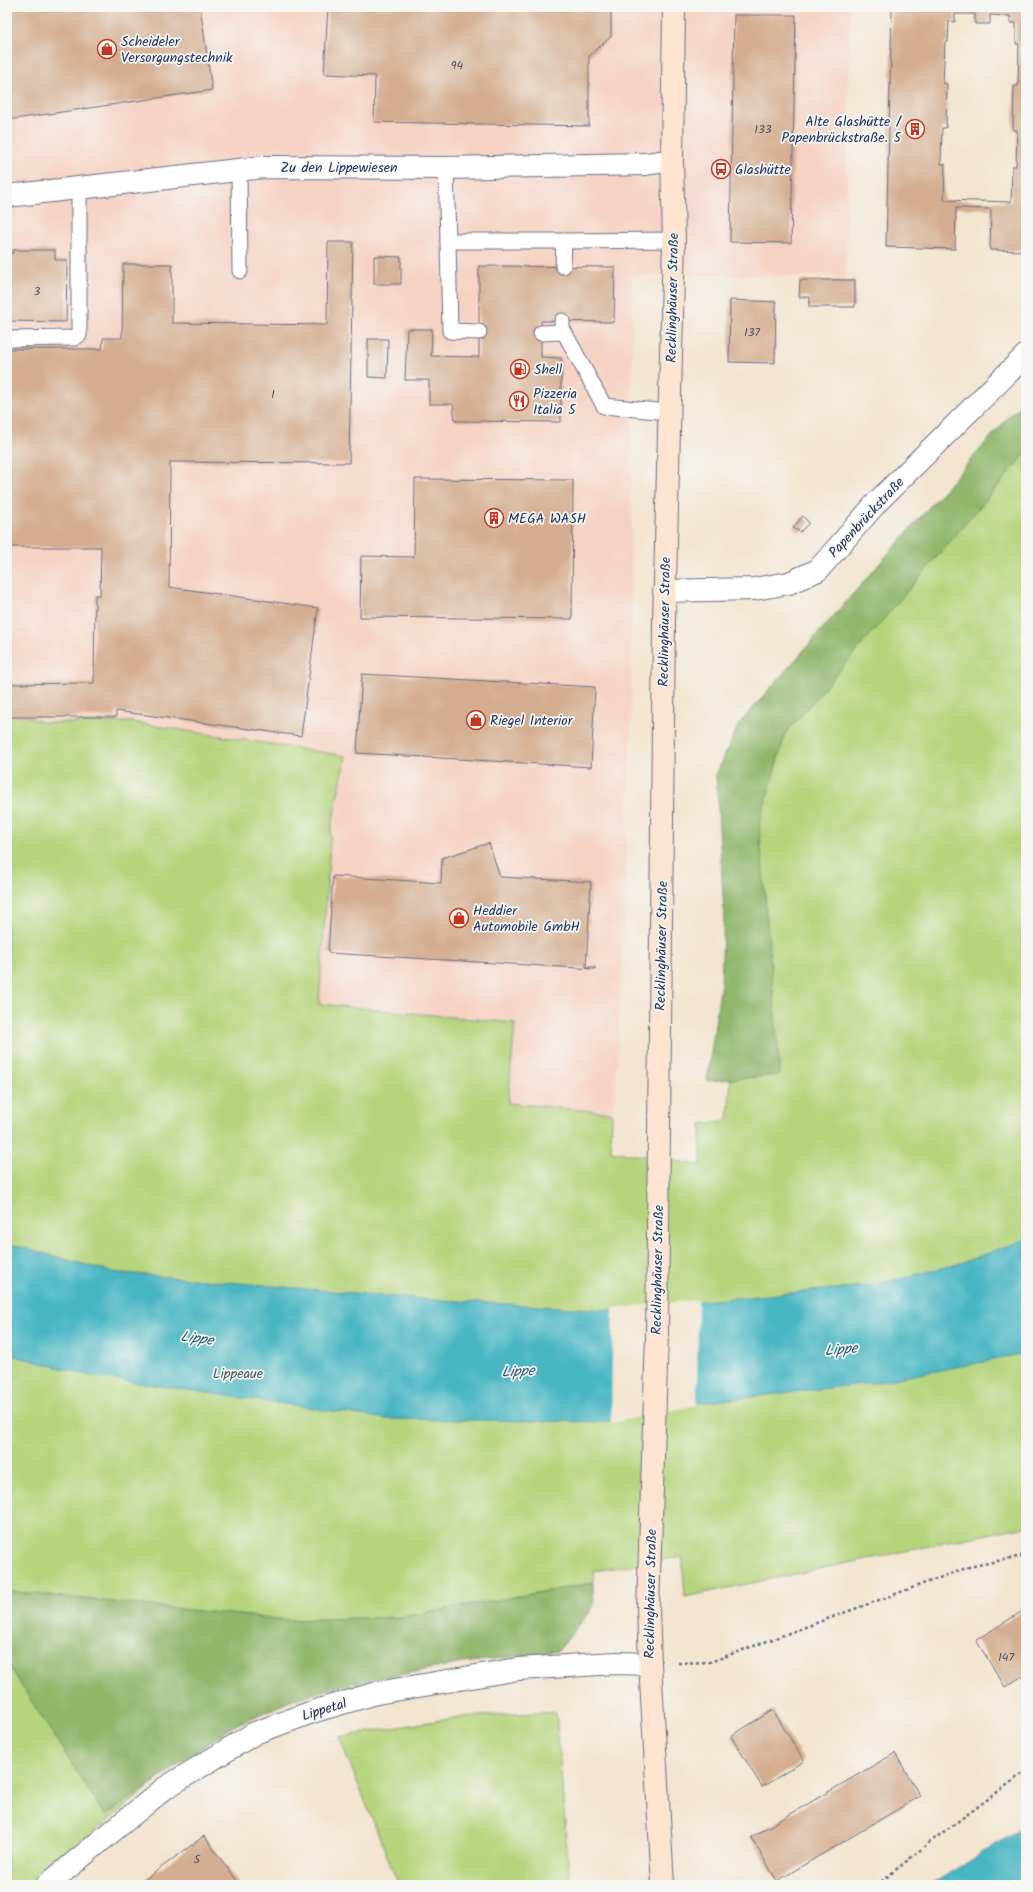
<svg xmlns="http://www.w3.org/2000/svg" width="1033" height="1892" viewBox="0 0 1033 1892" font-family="Kalam,sans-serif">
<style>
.built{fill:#f6d2c3}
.green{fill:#b5d47b;stroke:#68826c}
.forest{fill:#90b66b;stroke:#567264}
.water{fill:#47b5c2;stroke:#317290}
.pier{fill:#f3e4cf}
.building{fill:#d4ad90;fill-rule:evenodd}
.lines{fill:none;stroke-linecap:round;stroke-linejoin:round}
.service-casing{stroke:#676e86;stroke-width:17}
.minor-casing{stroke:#676e86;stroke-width:24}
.secondary-casing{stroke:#676e86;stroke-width:24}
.path{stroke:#676e86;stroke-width:2.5;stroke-dasharray:3 3;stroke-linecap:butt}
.service{stroke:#fff;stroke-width:15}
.minor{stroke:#fff;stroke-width:22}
.secondary{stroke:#fde4d1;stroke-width:22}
.labels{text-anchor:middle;stroke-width:3.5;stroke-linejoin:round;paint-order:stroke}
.number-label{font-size:12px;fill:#494e6a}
.poi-label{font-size:14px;fill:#1b2f5e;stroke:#f6f6f2;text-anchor:start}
.street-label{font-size:14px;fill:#1b2f5e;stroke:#f6f6f2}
.park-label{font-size:14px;fill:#425865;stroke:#f6f6f2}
.water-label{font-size:15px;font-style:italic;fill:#28577c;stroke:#f6f6f2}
</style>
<rect width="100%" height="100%" fill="#f6f6f2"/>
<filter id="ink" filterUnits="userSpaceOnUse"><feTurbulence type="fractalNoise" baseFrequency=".025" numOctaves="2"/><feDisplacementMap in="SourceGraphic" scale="8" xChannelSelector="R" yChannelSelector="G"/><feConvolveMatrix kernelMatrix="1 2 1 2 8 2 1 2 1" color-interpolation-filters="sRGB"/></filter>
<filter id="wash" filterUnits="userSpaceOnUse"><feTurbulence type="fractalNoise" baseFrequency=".012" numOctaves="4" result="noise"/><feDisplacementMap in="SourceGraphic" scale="16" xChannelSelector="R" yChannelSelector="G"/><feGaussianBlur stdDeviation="0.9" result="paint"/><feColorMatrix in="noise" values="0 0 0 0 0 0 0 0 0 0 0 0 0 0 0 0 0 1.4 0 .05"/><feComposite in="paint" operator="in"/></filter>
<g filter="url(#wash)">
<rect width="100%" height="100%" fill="#f3e4cf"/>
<path class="built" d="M7,7H849L846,277L632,274L631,723L618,1050L612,1113L508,1103L515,1023L319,1004L331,829L346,756L7,724Z"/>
<g class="green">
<path d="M1026,419V1526L685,1597L682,1557L594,1571L593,1583L402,1617L287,1620L220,1613L190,1753L30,1885H7V710L45,723L131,722L346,756L331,829L319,1004L515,1023L508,1103L612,1113L611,1151L701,1165V1124L728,1120L750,796L762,762Z"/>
<path d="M556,1712L570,1885H399L339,1737L460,1717Z"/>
</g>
<g class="forest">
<path d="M1026,402V453L785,734L759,825L780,1075L707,1081L721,983L724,911L716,775L739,724L1011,414Z"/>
<path d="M593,1583L594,1606L558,1651L463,1663L343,1685L290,1701L233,1726L105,1816L7,1663V1591L287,1620L402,1617Z"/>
</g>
<g class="water">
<path d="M1026,1239V1354L872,1383L697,1403L605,1422L387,1419L91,1376L7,1354V1243L112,1272L423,1299L608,1310L875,1285L961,1263Z"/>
<path d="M1026,1826V1885H930Z"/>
</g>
<path class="pier" d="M698,1300L697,1405L611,1423L613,1308Z"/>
<g id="blocks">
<g class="building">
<path d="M7,7H200L212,90L7,120Z"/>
<path d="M328,7H611V37L589,56V126L374,122L375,76L324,74Z"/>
<path d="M892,7H1026V251L990,250L991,209L956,208L955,249L886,247ZM955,14H975V24H990V15L1010,16V23H1016V44H1019L1018,86H1014L1013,130H1017L1016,166H1012L1011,202L944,200L945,164H941L942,128H946L947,84L943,83L945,42H948L949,21L955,22Z"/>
<path d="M734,15H796L791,243L730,242Z"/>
<path d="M328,242H353L349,463L170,462L169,587L318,608L301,736L116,711V717H7V684L94,683L95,595H100L101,547H7V349H102L103,338H122L123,264H172V323L327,325Z"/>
<path d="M13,250H55V260H67L66,322L7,321V253H13Z"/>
<path d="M374,256L401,257V284H374Z"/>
<path d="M479,266L615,267L614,322L541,321V357L561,358V422L455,421L453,404H429V380H405L407,329H432L431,356L479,357Z"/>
<path d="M800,280H855V307H809L810,297H799Z"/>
<path d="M730,300L776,302L775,363L729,362Z"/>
<path d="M368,339H388L387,378L368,377Z"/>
<path d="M415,479L573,480L572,619L360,617L361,556L414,557Z"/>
<path d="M803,516L809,523L800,532L793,528Z"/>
<path d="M362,674L595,687L591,767L357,753Z"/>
<path d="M489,843L500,877L591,882L586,967H595V969L328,953L333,876L441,883L442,858Z"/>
<path d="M1026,1609V1674L1005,1687L976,1640Z"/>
<path d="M773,1710L804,1761L762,1787L731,1736Z"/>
<path d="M895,1753L920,1796L777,1881L751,1837Z"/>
<path d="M204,1836L240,1885H146L143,1881Z"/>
</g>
</g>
</g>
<g filter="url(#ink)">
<use href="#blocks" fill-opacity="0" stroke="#676e86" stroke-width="1"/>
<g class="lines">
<defs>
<g id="service">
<path d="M446,168L448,241H564L674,240"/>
<path d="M239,169L240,271"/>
<path d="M448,241L450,331L479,332"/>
<path d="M563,266L564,241"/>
<path d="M562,321V328L604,406L668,412"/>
<path d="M541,333L564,332"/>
<path d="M7,339L74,338L79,335V187"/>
</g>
<g id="minor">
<path d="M7,196L264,167L446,168L646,164L672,160"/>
<path d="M664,591L754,589L789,583L818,570L878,501L1026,355"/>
<path d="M47,1885L165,1788L255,1733L315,1711L377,1693L518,1669L616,1663L650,1664"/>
</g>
<path id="secondary" d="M663,1885L650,1664L648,1609L657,1336L664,621L674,240L672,160L674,7"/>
</defs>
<use href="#service" class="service-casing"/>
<use href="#minor" class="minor-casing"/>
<use href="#secondary" class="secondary-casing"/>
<g class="path">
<path d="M678,1663L710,1662L969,1567L1026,1555"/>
<path d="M877,1885L934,1839L1026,1771"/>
</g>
<use href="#service" class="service"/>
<use href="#minor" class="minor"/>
<use href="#secondary" class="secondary"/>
</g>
</g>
<defs>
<symbol id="shop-ring" viewBox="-11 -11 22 22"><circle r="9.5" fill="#f6f6f2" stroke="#c8321e" stroke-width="1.5"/><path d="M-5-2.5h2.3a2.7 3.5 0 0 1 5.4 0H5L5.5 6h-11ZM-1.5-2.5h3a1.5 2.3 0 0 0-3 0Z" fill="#c8321e"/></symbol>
<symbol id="building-ring" viewBox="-11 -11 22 22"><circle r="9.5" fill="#f6f6f2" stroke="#c8321e" stroke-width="1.5"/><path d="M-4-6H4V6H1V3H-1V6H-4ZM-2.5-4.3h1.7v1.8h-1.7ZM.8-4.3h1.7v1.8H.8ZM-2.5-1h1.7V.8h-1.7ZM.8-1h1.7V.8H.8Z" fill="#c8321e"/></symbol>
<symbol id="bus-ring" viewBox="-11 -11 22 22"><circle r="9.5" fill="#f6f6f2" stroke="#c8321e" stroke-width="1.5"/><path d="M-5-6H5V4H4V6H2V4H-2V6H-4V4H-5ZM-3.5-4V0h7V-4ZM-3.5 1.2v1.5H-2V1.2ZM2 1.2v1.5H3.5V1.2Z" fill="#c8321e"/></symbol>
<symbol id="fuel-ring" viewBox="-11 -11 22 22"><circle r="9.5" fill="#f6f6f2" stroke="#c8321e" stroke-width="1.5"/><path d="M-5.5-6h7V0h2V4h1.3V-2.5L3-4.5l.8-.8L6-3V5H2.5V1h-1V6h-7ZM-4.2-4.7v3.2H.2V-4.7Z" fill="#c8321e"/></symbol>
<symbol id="restaurant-ring" viewBox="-11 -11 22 22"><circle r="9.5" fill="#f6f6f2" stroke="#c8321e" stroke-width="1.5"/><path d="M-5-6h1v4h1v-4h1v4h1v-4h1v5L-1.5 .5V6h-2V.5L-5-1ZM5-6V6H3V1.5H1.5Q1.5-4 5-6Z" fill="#c8321e"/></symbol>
</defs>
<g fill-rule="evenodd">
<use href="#shop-ring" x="96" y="38" width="22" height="22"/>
<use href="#building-ring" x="904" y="118" width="22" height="22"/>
<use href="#bus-ring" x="710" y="158" width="22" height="22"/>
<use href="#fuel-ring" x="509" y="358" width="22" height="22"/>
<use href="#restaurant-ring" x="508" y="390" width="22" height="22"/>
<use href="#building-ring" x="483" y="507" width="22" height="22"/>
<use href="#shop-ring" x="465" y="709" width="22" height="22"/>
<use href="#shop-ring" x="448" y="907" width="22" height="22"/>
</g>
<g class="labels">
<g class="number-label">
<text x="457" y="69">94</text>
<text x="763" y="133">133</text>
<text x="37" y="295">3</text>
<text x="752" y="336">137</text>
<text x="273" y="398">1</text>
<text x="1006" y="1661">147</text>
<text x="197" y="1863">5</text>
</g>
<g class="poi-label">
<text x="121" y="46">Scheideler<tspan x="121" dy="16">Versorgungstechnik</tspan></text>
<text x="901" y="126" text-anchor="end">Alte Glashütte /<tspan x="901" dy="16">Papenbrückstraße. 5</tspan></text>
<text x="735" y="174">Glashütte</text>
<text x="534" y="374">Shell</text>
<text x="533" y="398">Pizzeria<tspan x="533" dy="16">Italia 5</tspan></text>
<text x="508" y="523">MEGA WASH</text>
<text x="490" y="725">Riegel Interior</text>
<text x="473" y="915">Heddier<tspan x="473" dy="16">Automobile GmbH</tspan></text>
</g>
<g class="street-label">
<text x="339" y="172">Zu den Lippewiesen</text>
<text transform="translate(672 298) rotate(-89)" y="5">Recklinghäuser Straße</text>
<text transform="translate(866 517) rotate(-47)" y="5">Papenbrückstraße</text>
<text transform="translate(664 622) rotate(-89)" y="5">Recklinghäuser Straße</text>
<text transform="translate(661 946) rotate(-89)" y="5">Recklinghäuser Straße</text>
<text transform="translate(657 1270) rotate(-89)" y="5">Recklinghäuser Straße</text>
<text transform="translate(650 1594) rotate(-89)" y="5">Recklinghäuser Straße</text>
<text transform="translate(324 1709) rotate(-17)" y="5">Lippetal</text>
</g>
<g class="park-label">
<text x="238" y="1378">Lippeaue</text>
</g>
<g class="water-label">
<text transform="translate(197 1338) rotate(8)" y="5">Lippe</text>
<text transform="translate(841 1349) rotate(-5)" y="5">Lippe</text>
<text transform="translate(518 1371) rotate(-3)" y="5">Lippe</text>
</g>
</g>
<rect width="1033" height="1892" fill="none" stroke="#f6f6f2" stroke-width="24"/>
</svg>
